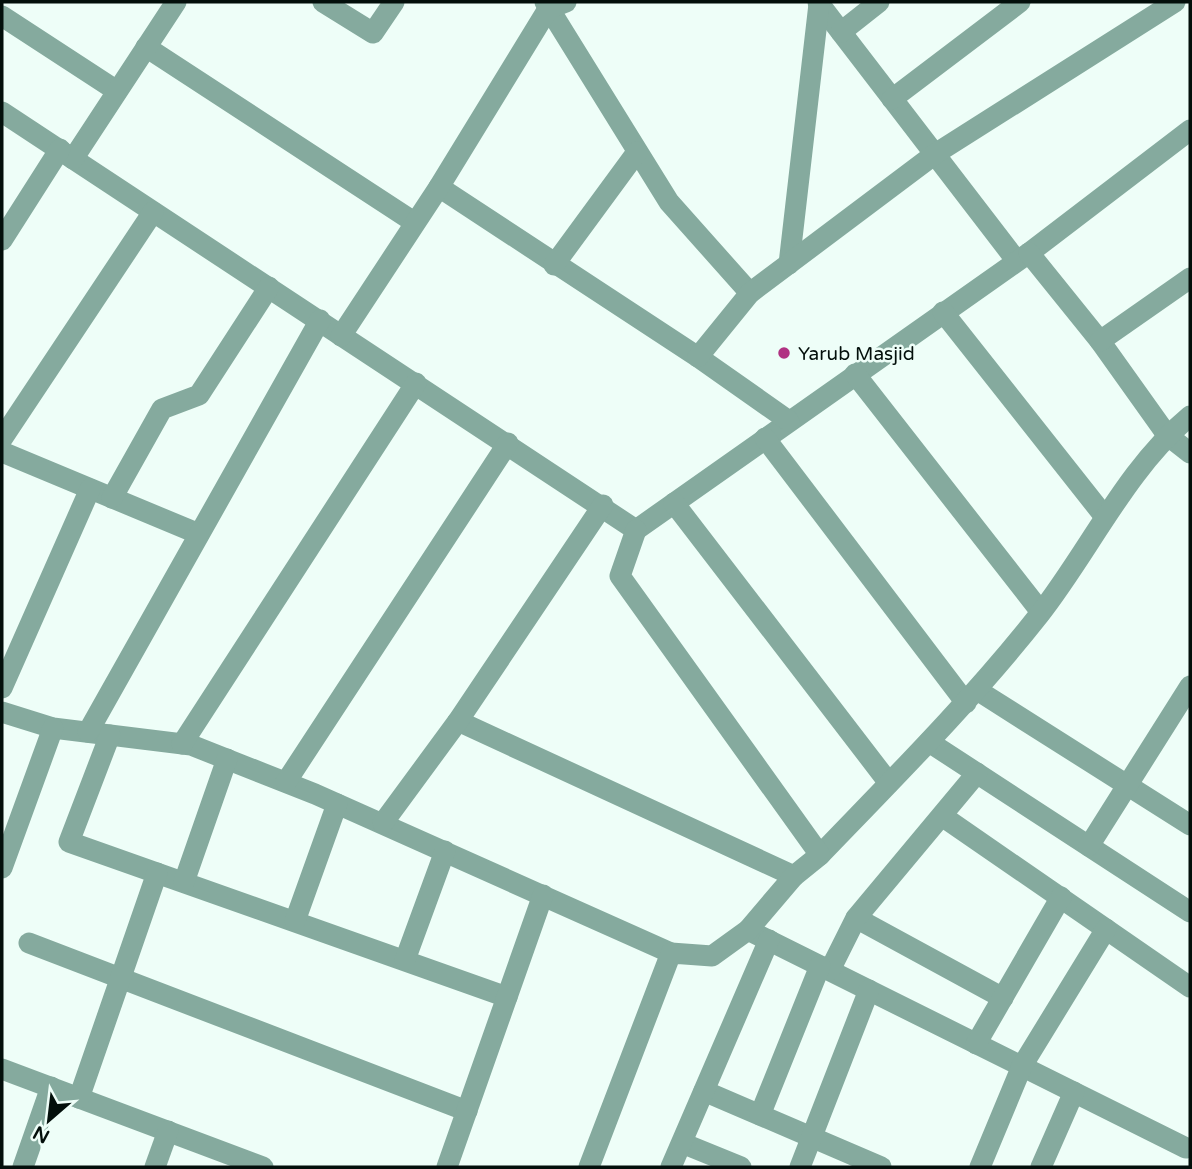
<svg xmlns="http://www.w3.org/2000/svg" width="1192" height="1169" viewBox="0 0 1192 1169" font-family="'Varela Round',sans-serif">
<style>
.lines{fill:none;stroke-linecap:round;stroke-linejoin:round}
.minor{stroke:#85aa9e;stroke-width:21}
.poi-dot{fill:#b03282;stroke:#eefef8;stroke-width:2.5}
.labels{text-anchor:middle;stroke-width:5;stroke-linejoin:round;paint-order:stroke}
.poi-label{font-size:19px;fill:#030f0b;stroke:#eefef8;text-anchor:start}
</style>
<rect width="100%" height="100%" fill="#eefef8"/>
<g class="lines">
<g class="minor">
<path d="M323,2L373,33L394,2"/>
<path d="M545,2L669,202L750,293"/>
<path d="M818,2L1016,260"/>
<path d="M2,16L117,91"/>
<path d="M841,32L879,2"/>
<path d="M146,47L414,222"/>
<path d="M892,99L1020,2"/>
<path d="M2,112L636,530L1029,253L1190,130"/>
<path d="M73,159L176,2"/>
<path d="M439,187L698,357L789,421"/>
<path d="M2,240L60,149"/>
<path d="M1029,253L1100,341L1167,435L1190,453"/>
<path d="M789,264L819,4"/>
<path d="M554,265L637,152"/>
<path d="M943,312L1105,517"/>
<path d="M341,336L439,187L548,9L566,2"/>
<path d="M1100,341L1190,278"/>
<path d="M698,357L750,293L935,154L1175,2"/>
<path d="M855,374L1041,612"/>
<path d="M765,438L966,703"/>
<path d="M2,439L153,212"/>
<path d="M2,452L199,534"/>
<path d="M112,498L162,409L199,395L269,287"/>
<path d="M674,503L889,783"/>
<path d="M2,688L90,489"/>
<path d="M977,690L1190,825"/>
<path d="M2,712L53,728L191,745L315,794L671,953"/>
<path d="M458,721L794,876"/>
<path d="M88,732L320,320"/>
<path d="M110,735L69,842L507,997"/>
<path d="M929,742L1190,912"/>
<path d="M182,744L416,383"/>
<path d="M286,782L508,443"/>
<path d="M942,816L1190,987"/>
<path d="M383,823L458,721L603,505"/>
<path d="M1089,846L1190,686"/>
<path d="M820,855C895,777 972,700 1039,615C1090,550 1126,469 1190,416"/>
<path d="M2,868L53,728"/>
<path d="M184,882L227,759"/>
<path d="M856,918L1003,998"/>
<path d="M295,921L337,804"/>
<path d="M748,930L1186,1148"/>
<path d="M29,943L467,1111"/>
<path d="M405,960L445,851"/>
<path d="M830,970L856,918L977,773"/>
<path d="M976,1044L1061,897"/>
<path d="M2,1069L263,1167"/>
<path d="M704,1091L881,1167"/>
<path d="M79,1098L157,873"/>
<path d="M760,1115L820,966"/>
<path d="M682,1143L741,1167"/>
<path d="M23,1167L51,1087"/>
<path d="M155,1167L168,1131"/>
<path d="M447,1167L543,895"/>
<path d="M589,1167L671,953L712,956L748,930L794,876L820,855L620,576L636,530"/>
<path d="M671,1167L769,940"/>
<path d="M800,1167L869,990"/>
<path d="M980,1167L1022,1066L1106,929"/>
<path d="M1041,1167L1074,1092"/>
</g>
</g>
<circle class="poi-dot" cx="784" cy="353" r="7"/>
<g class="labels">
<g class="poi-label">
<text x="798" y="360">Yarub Masjid</text>
</g>
</g>
<rect width="1192" height="1169" fill="none" stroke="#030f0b" stroke-width="7"/>
<g transform="translate(49 1120) rotate(208)" stroke="#eefef8" stroke-width="5" paint-order="stroke">
<path d="M0-5L12 26L0 18L-12 26Z" fill="#030f0b"/>
<text y="-10" font-size="19" font-weight="bold" text-anchor="middle" fill="#030f0b">N</text>
</g>
</svg>
